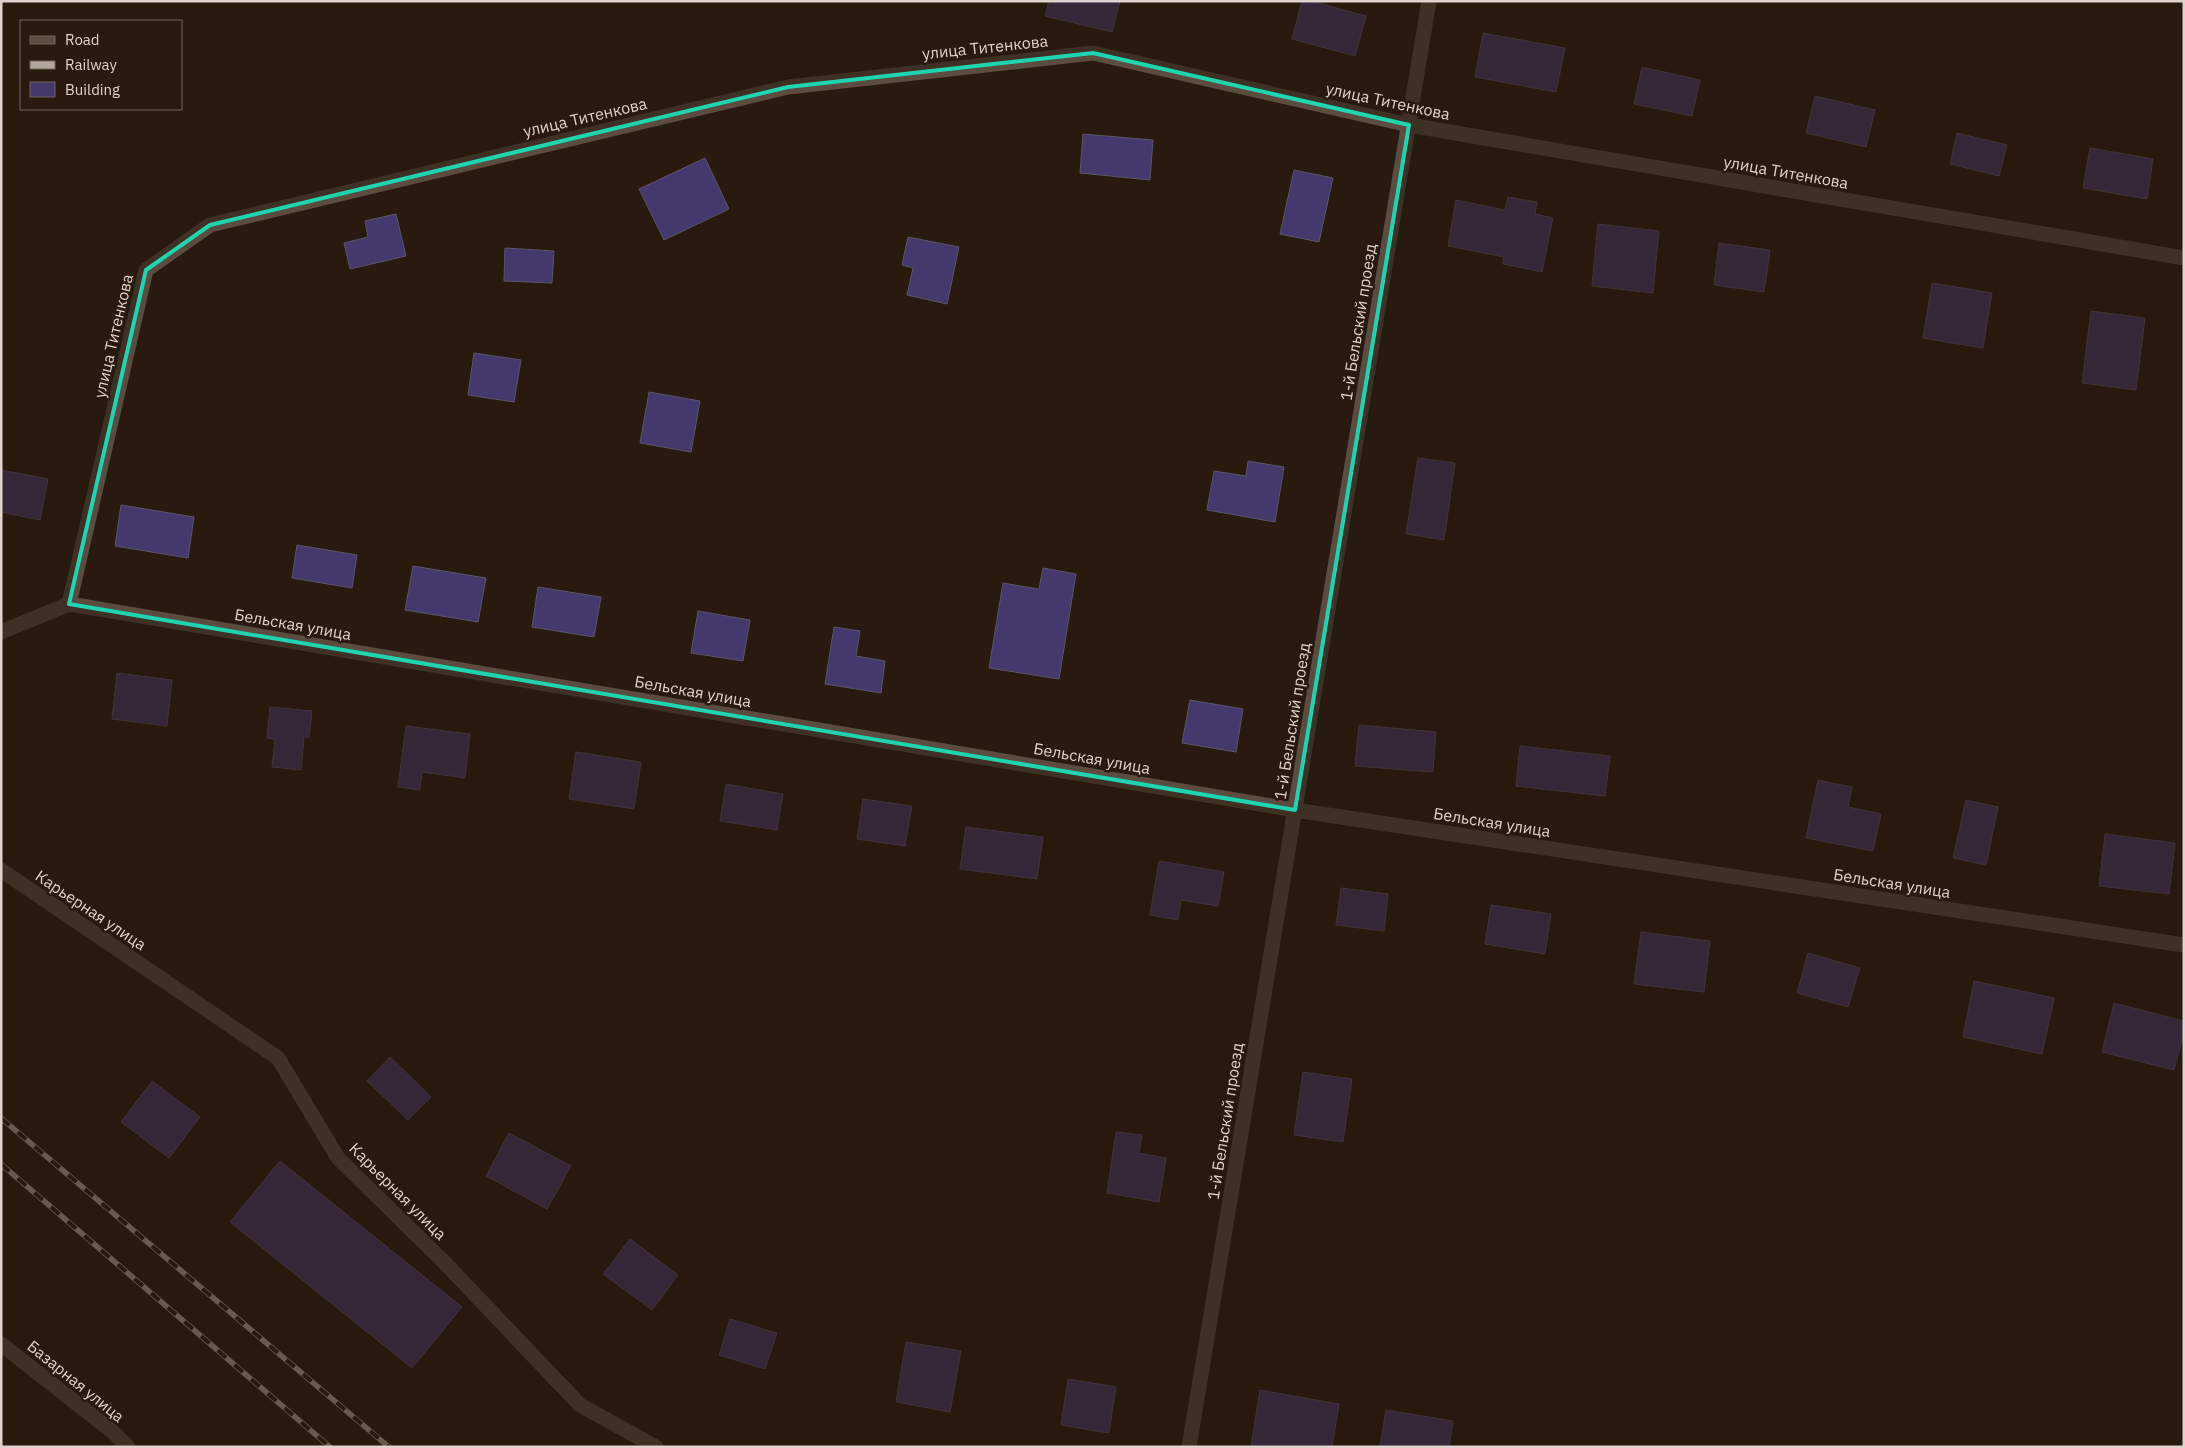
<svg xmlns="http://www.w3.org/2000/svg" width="2185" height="1448" viewBox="0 0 2185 1448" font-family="'IBM Plex Sans',sans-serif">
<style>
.building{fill:#45386c;stroke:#5a5669}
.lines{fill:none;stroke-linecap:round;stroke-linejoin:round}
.street{stroke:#5c4c40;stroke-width:15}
.rail-casing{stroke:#b2a79f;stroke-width:5.5}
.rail{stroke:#281a0f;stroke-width:4;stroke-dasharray:11;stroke-linecap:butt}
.marked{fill:none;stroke:#1fd5b0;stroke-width:4;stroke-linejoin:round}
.labels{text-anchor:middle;stroke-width:5;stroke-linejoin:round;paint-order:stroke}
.street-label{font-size:16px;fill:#ded4cd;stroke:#281a0f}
</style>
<rect width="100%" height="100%" fill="#281a0f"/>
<g class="building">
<path d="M1049,1H1120L1112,32L1045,16Z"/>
<path d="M1302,1H1311L1366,16L1355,56L1292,39Z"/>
<path d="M1483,33L1565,48L1556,92L1475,77Z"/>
<path d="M1642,67L1700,80L1692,116L1634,104Z"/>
<path d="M1815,96L1875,110L1866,147L1806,133Z"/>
<path d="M1957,133L2007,145L1999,176L1950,164Z"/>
<path d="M1083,134L1153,140L1150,180L1080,173Z"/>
<path d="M2090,148L2153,159L2147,199L2083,188Z"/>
<path d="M705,158L729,209L664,240L639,189Z"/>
<path d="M1294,170L1333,178L1319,242L1280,234Z"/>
<path d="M1508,197L1537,202L1535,214L1553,218L1542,272L1503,264L1504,257L1448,246L1456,200L1505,210Z"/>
<path d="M396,214L406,256L350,269L344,243L368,237L365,221Z"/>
<path d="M1598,224L1659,231L1653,293L1592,286Z"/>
<path d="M908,237L959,247L947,304L907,295L913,268L902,265Z"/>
<path d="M1719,243L1770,250L1764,292L1714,285Z"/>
<path d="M505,248L554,251L552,283L504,281Z"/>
<path d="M1932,283L1992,293L1983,348L1923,338Z"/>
<path d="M2091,311L2145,318L2136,390L2082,383Z"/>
<path d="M474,353L521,360L514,402L468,395Z"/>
<path d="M649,392L700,401L691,452L640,443Z"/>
<path d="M1418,458L1455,463L1444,540L1406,534Z"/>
<path d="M1248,461L1284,467L1275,522L1207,510L1214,471L1246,476Z"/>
<path d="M1,470L48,479L40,520L1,512Z"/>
<path d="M121,505L194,517L188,558L115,546Z"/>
<path d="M297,545L357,555L352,588L292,578Z"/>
<path d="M413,566L486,578L478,622L405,610Z"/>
<path d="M1043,568L1076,574L1059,679L989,668L1003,583L1039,589Z"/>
<path d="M538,587L601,597L594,637L532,627Z"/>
<path d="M698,611L750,620L743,661L691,653Z"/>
<path d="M834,627L860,631L856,656L885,661L881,693L825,684Z"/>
<path d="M117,673L172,680L167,726L112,719Z"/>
<path d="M1190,700L1243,709L1236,752L1182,743Z"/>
<path d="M270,707L312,711L309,737H304L301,770L272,767L275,739L267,738Z"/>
<path d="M1359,725L1436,732L1433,772L1355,766Z"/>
<path d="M406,726L470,734L465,778L422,772L420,790L398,787Z"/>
<path d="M1520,746L1610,756L1605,796L1516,786Z"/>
<path d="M576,752L641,762L634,809L569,799Z"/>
<path d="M1818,780L1852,787L1848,807L1881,814L1873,851L1806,838Z"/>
<path d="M726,784L783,794L777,830L720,821Z"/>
<path d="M863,799L912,806L905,846L857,839Z"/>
<path d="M1966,800L1998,807L1986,865L1953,858Z"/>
<path d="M966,827L1043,837L1037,879L960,869Z"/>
<path d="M2105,834L2175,843L2169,894L2099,886Z"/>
<path d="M1159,861L1224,872L1218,906L1181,900L1178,920L1150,915Z"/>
<path d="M1341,888L1388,894L1384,931L1336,925Z"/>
<path d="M1491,905L1551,914L1545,954L1485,944Z"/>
<path d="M1641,932L1710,941L1704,992L1634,984Z"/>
<path d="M1808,953L1860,968L1848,1007L1797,993Z"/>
<path d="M1974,981L2054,998L2042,1054L1963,1037Z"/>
<path d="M2114,1003L2184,1021V1032L2174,1070L2102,1052Z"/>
<path d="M390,1057L431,1097L408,1120L367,1081Z"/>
<path d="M1303,1072L1352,1079L1343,1142L1294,1135Z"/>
<path d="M152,1081L200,1117L169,1158L121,1122Z"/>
<path d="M1116,1132L1142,1135L1139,1153L1166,1158L1159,1202L1107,1193Z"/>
<path d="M509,1133L571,1166L547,1209L486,1176Z"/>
<path d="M280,1161L462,1307L412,1368L230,1222Z"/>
<path d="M630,1239L678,1275L652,1310L603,1274Z"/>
<path d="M730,1319L777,1333L765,1369L719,1355Z"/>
<path d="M906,1342L961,1351L950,1412L896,1402Z"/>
<path d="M1068,1379L1116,1387L1109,1433L1061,1425Z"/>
<path d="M1260,1390L1339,1404L1332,1447H1251Z"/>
<path d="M1386,1410L1453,1421L1449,1447H1380Z"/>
</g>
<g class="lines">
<g class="street">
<path d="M69,604L146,270L210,225L788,87L1093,53L1409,125L2184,258"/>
<path d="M1,632L69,604L1295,810L2184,945"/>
<path d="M1,870L278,1058L338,1158L445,1263L580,1405L656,1447"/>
<path d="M1,1344L113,1432L128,1447"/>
<path d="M1189,1447L1429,1"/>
</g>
<defs>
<g id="rail">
<path d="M1,1118L389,1447"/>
<path d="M1,1164L330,1447"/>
</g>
</defs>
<use href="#rail" class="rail-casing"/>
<use href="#rail" class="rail"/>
</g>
<path d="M0 0H2185V1448H0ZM1093,53L1409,125L1295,810L69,604L146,270L210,225L788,87Z" fill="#281a0f" fill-opacity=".55" fill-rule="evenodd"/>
<path class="marked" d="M1093,53L1409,125L1295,810L69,604L146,270L210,225L788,87Z"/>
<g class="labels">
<g class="street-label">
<text transform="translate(985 47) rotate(-6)" y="6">улица Титенкова</text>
<text transform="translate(1388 101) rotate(12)" y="6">улица Титенкова</text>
<text transform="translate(585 117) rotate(-13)" y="6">улица Титенкова</text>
<text transform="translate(1786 172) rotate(10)" y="6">улица Титенкова</text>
<text transform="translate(1358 322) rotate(-81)" y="6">1-й Бельский проезд</text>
<text transform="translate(113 336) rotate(-77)" y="6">улица Титенкова</text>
<text transform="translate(293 624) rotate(10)" y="6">Бельская улица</text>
<text transform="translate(693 691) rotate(10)" y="6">Бельская улица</text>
<text transform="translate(1292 721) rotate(-81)" y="6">1-й Бельский проезд</text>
<text transform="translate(1092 758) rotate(10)" y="6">Бельская улица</text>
<text transform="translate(1492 822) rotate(9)" y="6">Бельская улица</text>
<text transform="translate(1892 883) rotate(9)" y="6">Бельская улица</text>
<text transform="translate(91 910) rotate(34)" y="6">Карьерная улица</text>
<text transform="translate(1225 1121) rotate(-81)" y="6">1-й Бельский проезд</text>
<text transform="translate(398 1191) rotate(45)" y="6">Карьерная улица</text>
<text transform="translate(76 1381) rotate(39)" y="6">Базарная улица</text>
</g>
</g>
<rect width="2185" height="1448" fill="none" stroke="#ded4cd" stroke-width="5"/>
<rect x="20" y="20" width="162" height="90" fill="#281a0f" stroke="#71645b"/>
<rect x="30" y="36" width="25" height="8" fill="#5c4c40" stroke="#71645b"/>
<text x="65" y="45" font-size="15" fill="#ded4cd">Road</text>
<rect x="30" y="61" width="25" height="8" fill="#b2a79f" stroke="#71645b"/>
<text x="65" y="70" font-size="15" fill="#ded4cd">Railway</text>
<rect x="30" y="82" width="25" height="15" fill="#45386c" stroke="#71645b"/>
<text x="65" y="95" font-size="15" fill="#ded4cd">Building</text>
</svg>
